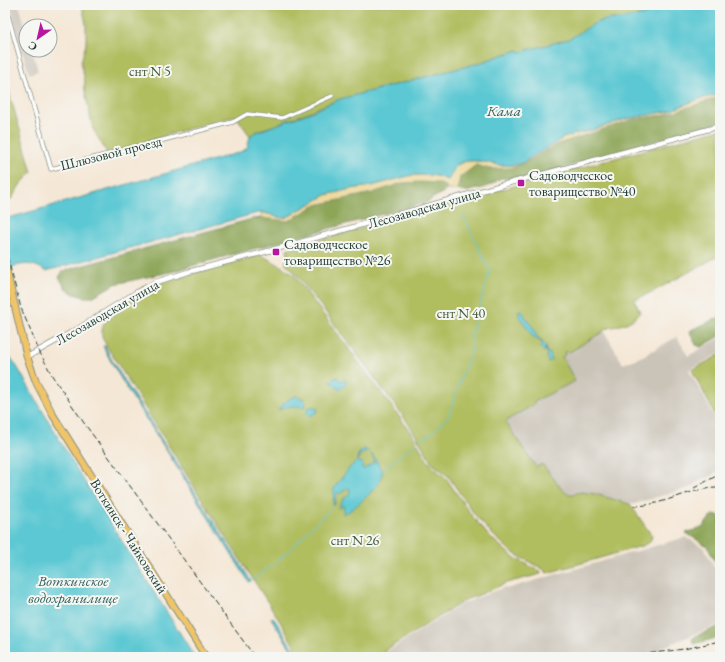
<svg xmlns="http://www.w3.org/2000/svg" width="725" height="662" viewBox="0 0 725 662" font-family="'EB Garamond',serif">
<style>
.industrial{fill:#cac3b8}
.green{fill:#b1be60;stroke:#687e4a}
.forest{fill:#8ca556;stroke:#567145}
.sand{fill:#eeda9e;stroke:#868c69}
.water{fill:#5cc8d3;stroke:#3e8284}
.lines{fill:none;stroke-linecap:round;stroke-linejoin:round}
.stream{stroke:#5cc8d3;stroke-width:1}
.minor-casing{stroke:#8a9284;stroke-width:5}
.tertiary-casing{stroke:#8a9284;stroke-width:6}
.primary-casing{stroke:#8a9284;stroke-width:8}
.minor{stroke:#fff;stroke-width:3.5}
.tertiary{stroke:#fff;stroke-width:4.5}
.primary{stroke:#f0c469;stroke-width:6}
.rail{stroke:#1f3d34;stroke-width:1;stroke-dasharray:6 3;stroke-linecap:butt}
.poi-dot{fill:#b5179e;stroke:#f6f6f2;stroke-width:1.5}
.labels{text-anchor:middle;stroke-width:4;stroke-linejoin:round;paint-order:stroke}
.park-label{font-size:14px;fill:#445d3f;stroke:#f6f6f2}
.street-label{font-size:14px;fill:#1f3d34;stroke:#f6f6f2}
.poi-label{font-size:14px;fill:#1f3d34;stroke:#f6f6f2;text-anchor:start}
.water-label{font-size:15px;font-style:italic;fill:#2e605c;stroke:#f6f6f2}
</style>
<rect width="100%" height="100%" fill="#f6f6f2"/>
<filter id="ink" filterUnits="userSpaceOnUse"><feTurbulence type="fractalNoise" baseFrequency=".025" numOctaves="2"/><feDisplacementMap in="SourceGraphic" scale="8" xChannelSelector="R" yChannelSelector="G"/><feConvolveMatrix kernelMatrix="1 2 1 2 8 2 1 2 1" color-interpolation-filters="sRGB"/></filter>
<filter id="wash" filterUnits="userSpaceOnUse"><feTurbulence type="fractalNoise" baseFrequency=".012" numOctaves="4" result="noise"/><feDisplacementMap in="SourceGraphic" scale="16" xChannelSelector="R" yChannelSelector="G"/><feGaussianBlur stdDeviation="0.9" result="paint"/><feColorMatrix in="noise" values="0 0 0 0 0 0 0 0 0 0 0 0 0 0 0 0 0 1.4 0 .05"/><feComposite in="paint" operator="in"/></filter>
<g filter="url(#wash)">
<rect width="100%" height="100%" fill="#f5e7d5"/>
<g class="industrial">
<path d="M9,5H19L26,28V50H32L38,71L29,74Z"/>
<path d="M604,331L623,364L643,356L677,337L688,356L720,338V353L689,370L720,427V470L709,477L706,479L705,477L691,487L634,504L595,494L581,492L573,494H567L561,488L542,464L536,468L506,423L509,419L533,405L535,401L575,381L562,356L564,352L567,351L568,353Z"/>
<path d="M686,537L704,548L720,578V624L660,648L661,655L657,657H389L386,652L462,604L505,587L506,589Z"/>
</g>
<g class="green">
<path d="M82,5H675L644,15L622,19H611L569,39L520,52L518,50L502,55L479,63L340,99L276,125L259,130L250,136L236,116L177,132L118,151L107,153L93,129L84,86L85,82L81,62L86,44V24Z"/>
<path d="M5,78L32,172L20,185L12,198L5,205Z"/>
<path d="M720,129V255L654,291L634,300L640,312C632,324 617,326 604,329V331L568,353L566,351L564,352L565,355L562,357L575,381L535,401L533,405L509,419L506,423L536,467L542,464L561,488L567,494H573L581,492L595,494L630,504L652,536L650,542L642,546L547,573L543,569L513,553L492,534L475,515L448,476L433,464L411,427L324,310L291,268L285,263L288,256L287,249Z"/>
<path d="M261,255L283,267L294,275L412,434L427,460L436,470L446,478L472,516L489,536L513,557L540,571L541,574L506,583L479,595L467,599L384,651L387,657H301L276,615L218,525L106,345L102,336V330L104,323L130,301L152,287L160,283Z"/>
<path d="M720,355V424L692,370Z"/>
</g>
<g class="forest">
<path d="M720,97V122L555,170L511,181L506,178H501L489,186L483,188L464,192L457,190L460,177L476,165L490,169L530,160L555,145L634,119L663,115Z"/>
<path d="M421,182L437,183L446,186L447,190L433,198L428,202L216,259L175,271L115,284L92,297H84L74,294L66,289L59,277L63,271L252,219L262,218L288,221L316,205L372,193L402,183Z"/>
<path d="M720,317V336L701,347L696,345L690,332L691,330Z"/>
<path d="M712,515L720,516V571L707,546L686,533L703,527Z"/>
<path d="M720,626V637L694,644L692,639L696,636Z"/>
</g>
<path class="sand" d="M720,94V97L663,115L634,119L555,145L530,160L511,168L490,169L476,165L460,177L457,190H447L446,186L437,183L421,182L402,183L372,193L316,205L288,221L262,218L261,212L268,214L290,216L303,207L326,195L350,189L371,186L412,175H433L448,180C451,175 453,167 459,164C471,157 487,163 500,165C507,166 515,165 522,163L563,138L575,134L589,131L626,119L669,111L699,99Z"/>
<g class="water">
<path d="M675,5H720V94L699,99L669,111L626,119L589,131L575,134L563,138L522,163C515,165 507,166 500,165C487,163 471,157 458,164C453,168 452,175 448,180L433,175H412L371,186L350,189L326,195L285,218C275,218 269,213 261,212L46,271C30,261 22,264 5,269V251L9,250L5,237V219L238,153L247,148L250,136L254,133L311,112L340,99L479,63L502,55L519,50L520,52L569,39L597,22L611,19H622L643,15Z"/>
<path d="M521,310L534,329L536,335L546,346L547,353H550L552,360L548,362L545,347L544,352L540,348L541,346L542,347L541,342L533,337L519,316L518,311Z"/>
<path d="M103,346H105L111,359L137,401L251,581L249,582C220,537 192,491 163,445C143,413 120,381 103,346Z"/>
<path d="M5,353L11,358L16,365L74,465L195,657H5Z"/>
<path d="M337,377L341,381L344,379L347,383L340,390L330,381Z"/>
<path d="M296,396L304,399L305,407L289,406L278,410C283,404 288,398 296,396Z"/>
<path d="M309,407H317L318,411L310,416L306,415Z"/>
<path d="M365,449L369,452L360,454L358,459L359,463L360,462L363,465L362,468L363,469L369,466L372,463L375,462L371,454L377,461L380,468L382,470C382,473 382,477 381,479C376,489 353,511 343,514L344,506L338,508L345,497L349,495L350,489L346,488L343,492L340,493L339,494L337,492L334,506L333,505L334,488L351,466L357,461C357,455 359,451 365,449Z"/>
<path d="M273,617L298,657H296L271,618Z"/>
</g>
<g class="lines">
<g class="stream">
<path d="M421,440L433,432L449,415L460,380L472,349L471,335L490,271L463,215"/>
<path d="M382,470L415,444"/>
<path d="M251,581L277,562L333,506"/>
</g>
</g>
</g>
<g filter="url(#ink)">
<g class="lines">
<defs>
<path id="minor" d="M5,5L51,169L233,122L247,114L282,118L332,96"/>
<path id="tertiary" d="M27,357L76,330L137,292L156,282L188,272L276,249L502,185L720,126"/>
<path id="primary" d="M5,265L27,357L37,384L53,415L206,657"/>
</defs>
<use href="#minor" class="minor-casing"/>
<use href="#tertiary" class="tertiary-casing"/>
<use href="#primary" class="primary-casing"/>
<use href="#minor" class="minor"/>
<use href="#tertiary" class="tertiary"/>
<use href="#primary" class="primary"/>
<g class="rail">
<path d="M5,248L21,308L39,351L53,377L84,423L255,657"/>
<path d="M694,488L720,474"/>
<path d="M633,506C665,506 690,487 720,488"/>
<path d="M623,657L684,649L720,641"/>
</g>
</g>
</g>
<g class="poi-dot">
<rect x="517" y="179" width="8" height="8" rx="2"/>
<rect x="272" y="248" width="8" height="8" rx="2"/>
</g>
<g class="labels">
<g class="park-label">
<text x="150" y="76">снт N 5</text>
<text x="461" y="318">снт N 40</text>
<text x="355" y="545">снт N 26</text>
</g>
<g class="street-label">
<text transform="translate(111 153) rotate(-14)" y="5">Шлюзовой проезд</text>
<text transform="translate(424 208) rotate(-16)" y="5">Лесозаводская улица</text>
<text transform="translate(107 312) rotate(-30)" y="5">Лесозаводская улица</text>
<text transform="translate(129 536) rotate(58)" y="5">Воткинск - Чайковский</text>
</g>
<g class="poi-label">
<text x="529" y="180">Садоводческое<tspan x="529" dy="16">товарищество №40</tspan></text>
<text x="284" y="249">Садоводческое<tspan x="284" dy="16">товарищество №26</tspan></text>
</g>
<g class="water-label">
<text x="504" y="116">Кама</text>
<text x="73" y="586">Воткинское<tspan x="73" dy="17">водохранилище</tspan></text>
</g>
</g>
<rect width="725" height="662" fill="none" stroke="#f6f6f2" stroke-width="20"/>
<g transform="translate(38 38) rotate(214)"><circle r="19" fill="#f6f6f2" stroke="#a0aca6"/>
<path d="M0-3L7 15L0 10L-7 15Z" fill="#b5179e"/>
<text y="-6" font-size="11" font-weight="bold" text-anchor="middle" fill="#1f3d34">С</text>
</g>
</svg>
